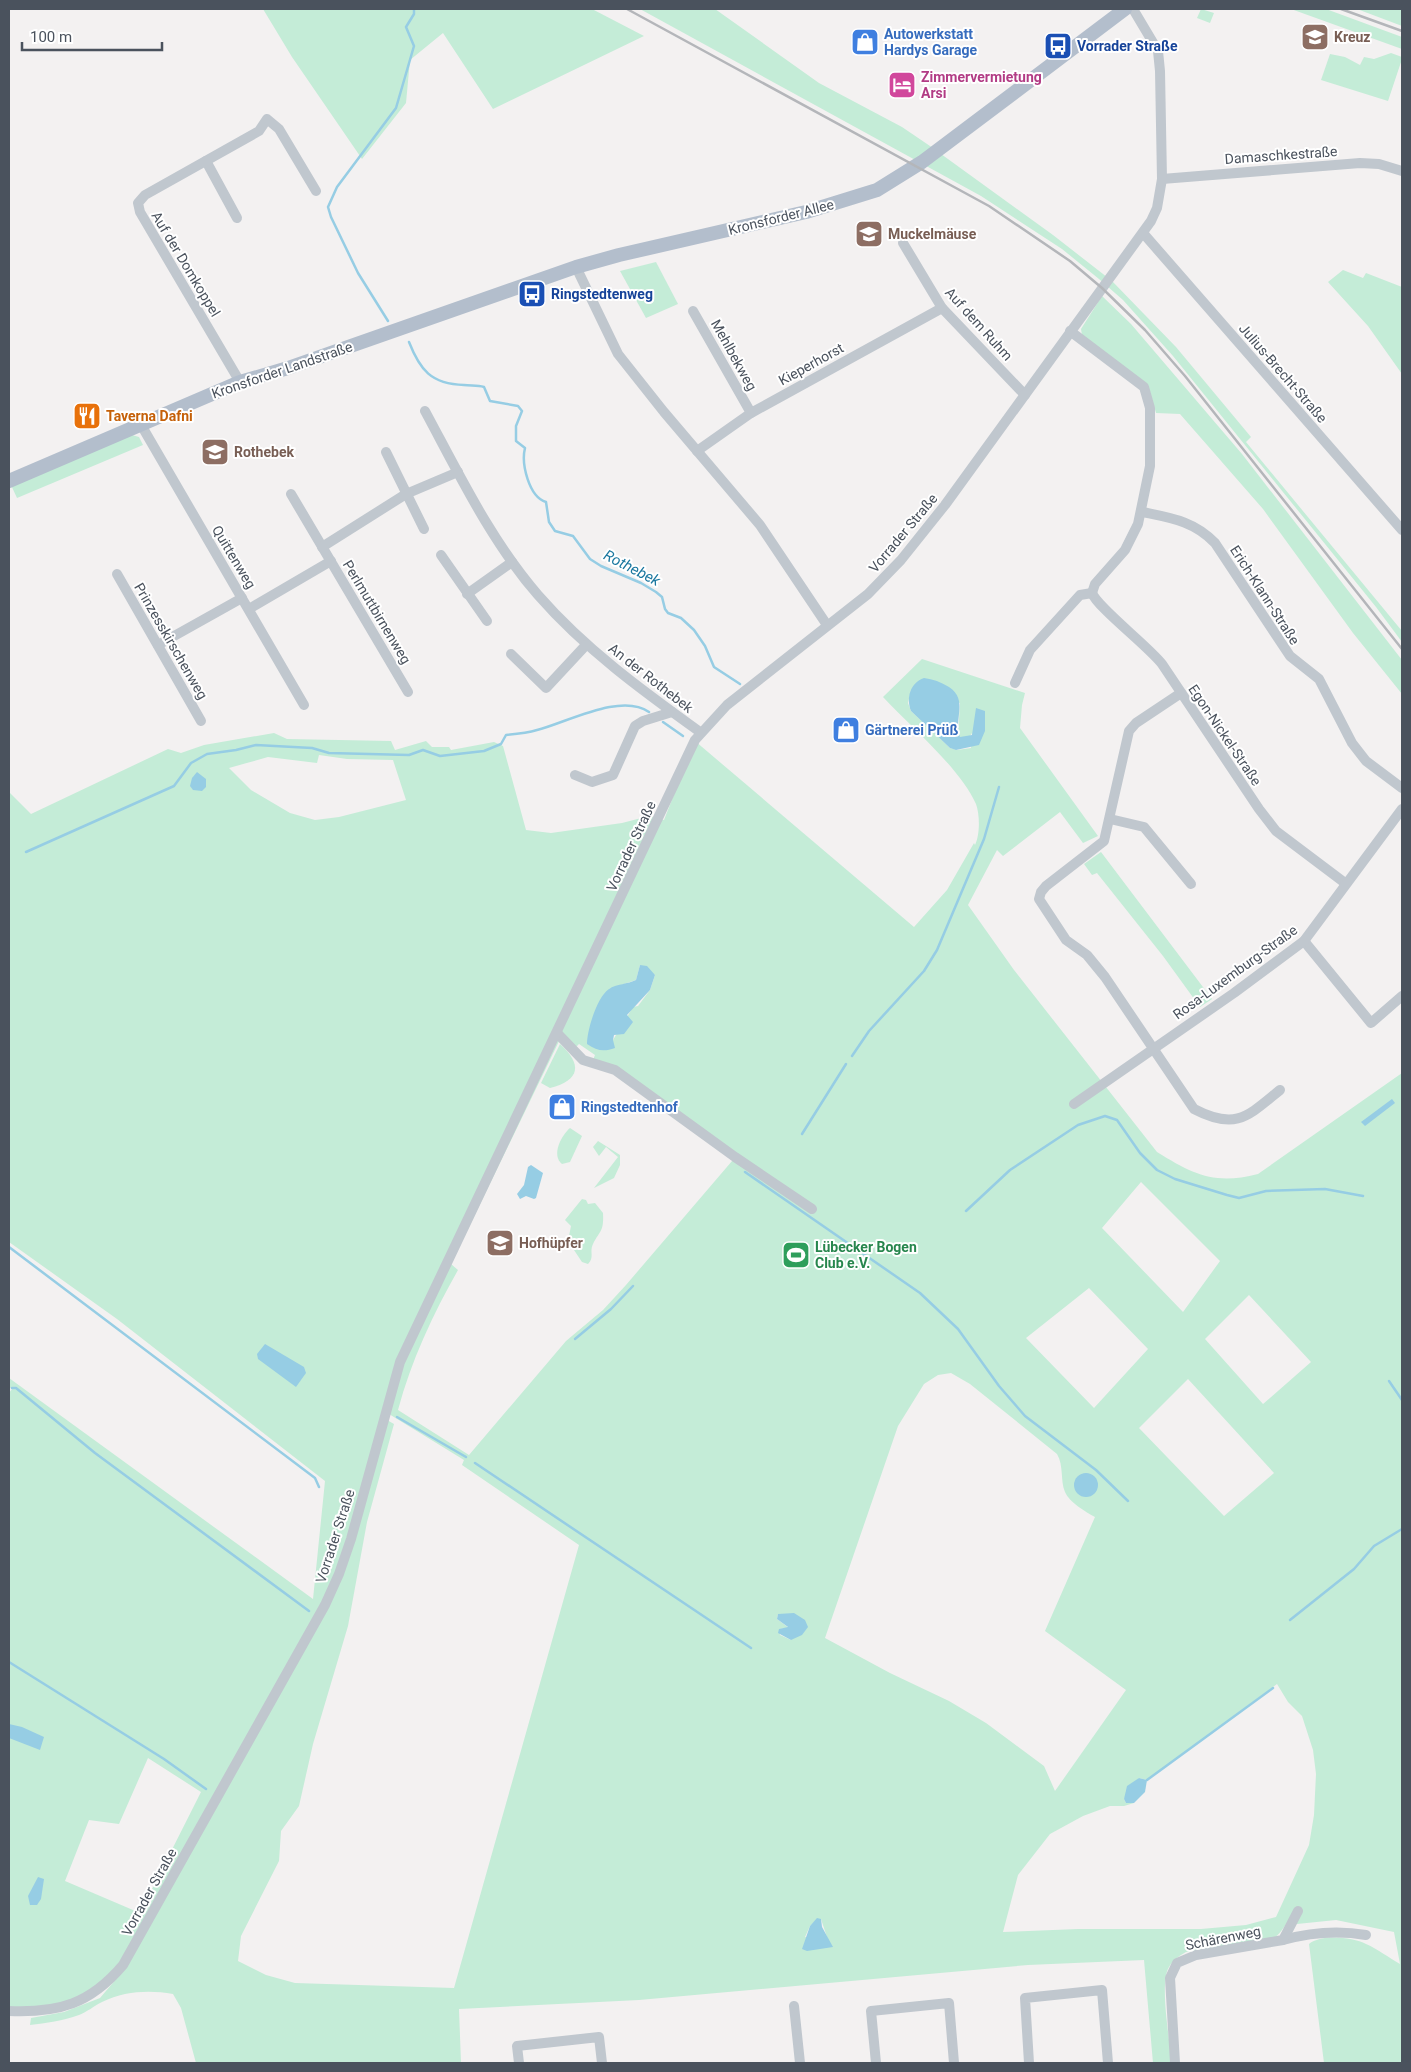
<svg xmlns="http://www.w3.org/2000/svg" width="1411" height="2072" viewBox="0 0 1411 2072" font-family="Roboto,sans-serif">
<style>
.green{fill:#c4ecd7;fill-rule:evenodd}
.water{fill:#96cde4}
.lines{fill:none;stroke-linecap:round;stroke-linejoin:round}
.stream{stroke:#96cde4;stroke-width:2.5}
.minor{stroke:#c0c7ce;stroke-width:10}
.major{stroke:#b3becc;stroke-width:14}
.rail{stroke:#b4b6ba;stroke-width:2.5}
.labels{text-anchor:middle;stroke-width:4;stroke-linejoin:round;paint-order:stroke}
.shop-label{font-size:14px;font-weight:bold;fill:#366cbe;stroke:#fff;text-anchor:start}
.education-label{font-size:14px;font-weight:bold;fill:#785e54;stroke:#fff;text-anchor:start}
.transit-label{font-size:14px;font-weight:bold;fill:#164399;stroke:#fff;text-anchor:start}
.hotel-label{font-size:14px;font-weight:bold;fill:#b23c85;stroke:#fff;text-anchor:start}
.street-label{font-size:14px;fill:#4a525d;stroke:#fff}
.food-label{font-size:14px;font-weight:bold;fill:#c56008;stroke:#fff;text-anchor:start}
.leisure-label{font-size:14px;font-weight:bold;fill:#27864d;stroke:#fff;text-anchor:start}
.water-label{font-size:15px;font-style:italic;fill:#1a779f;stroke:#fff}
</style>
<rect width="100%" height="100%" fill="#f3f1f1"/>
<g class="green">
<path d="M263,9H592L644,36L493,109L443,33L410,60L406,103L362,159L292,57Z"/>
<path d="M640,9H715L819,83L902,127L930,146L1053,235L1112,281L1176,347L1251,437L1246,442L1402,631V642L1376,607L1173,356L1123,300L1099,279L1062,249L981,196Z"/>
<path d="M1201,9L1214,13L1210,23L1197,18Z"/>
<path d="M1291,9H1326L1402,37V49Z"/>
<path d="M1357,9H1402V26Z"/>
<path d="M1391,53L1402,57V59L1388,101L1321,80L1330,54L1345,57L1360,65L1364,57L1374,59Z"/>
<path d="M656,262L678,304L646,318L620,271Z"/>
<path d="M1343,270L1363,278L1366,273L1402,287V374L1368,326L1328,282Z"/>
<path d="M1102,296L1131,324L1242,454L1402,660V694L1353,633L1263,509L1180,414L1156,413L1148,385L1082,335L1081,329Z"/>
<path d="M132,435L139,437L143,445L17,498L11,485Z"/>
<path d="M922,659L1025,693L1022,705L1020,728L1098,836L1083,843L1060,812L1003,856L997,850L968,905L1014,970L1157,1152C1194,1175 1215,1185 1258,1174L1402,1073V2063H1324L1309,1944C1321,1934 1352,1937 1366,1944C1378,1949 1389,1958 1400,1964L1394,1932L1336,1920L1297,1924L1295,1913C1286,1922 1283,1932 1273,1939L1186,1952C1179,1956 1173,1960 1169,1967C1159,1983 1170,2042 1172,2063H1153L1144,1960L1028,1965L639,2000L459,2009L461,2063H196L181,2008L173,1994C149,1990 125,1991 102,2002C94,2006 87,2012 79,2015C63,2021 46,2023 30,2025L31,2018L64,2012L100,1998L128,1965L77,2003L9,2011V1393L12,1389L9,1387V1378L313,1599L325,1481L117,1319L9,1242V792L31,814L168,749L181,753L204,745L274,733L287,739L391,741L395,750L426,741L432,747H449L451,750L494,742L503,746L526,830L551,833L622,823L649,816L664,820L695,741L914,927L947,890L974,843L975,845C980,835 980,815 976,804C960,768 910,726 883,697ZM911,690L960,703L958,735L961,738L970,736L972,733L971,748L957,750L950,748L911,711L908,703ZM319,755L347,759L393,760L406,800L339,817L315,820L290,813L251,790L229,768L268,757L317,763ZM640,965L655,975L650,990L638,1006L633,1007L613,1040L609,989L636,980ZM562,1035L575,1048L579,1044L595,1055L593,1060L738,1154L626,1285L603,1310L566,1341L469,1455L398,1410C411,1361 433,1314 458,1270L451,1264ZM1141,1182L1220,1261L1183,1312L1102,1228ZM1089,1288L1148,1349L1094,1408L1026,1338ZM1249,1295L1311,1362L1263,1404L1205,1339ZM951,1373L970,1384L1057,1454C1064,1466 1060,1480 1065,1492C1069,1502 1086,1512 1095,1517L1045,1631L1126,1690L1055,1791L1044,1766L986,1723L949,1701L890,1673L825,1638L898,1426L924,1384L938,1375ZM1188,1379L1274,1473L1224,1516L1139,1428ZM389,1414L464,1460L462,1465L579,1545L454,1988L295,1983L266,1975L238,1961L241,1936L279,1861L281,1831L299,1806L313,1744L348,1626L367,1522L394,1424L387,1420ZM778,1614H791V1640L780,1635L779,1629L789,1628L777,1619ZM1277,1684L1288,1702L1302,1716L1313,1750L1316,1774L1314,1815L1309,1845L1276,1917L1246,1925L1201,1929H1078L1003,1932L1018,1875L1050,1834L1083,1816L1110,1806H1124L1134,1803H1126L1124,1799L1139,1778L1147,1780ZM148,1758L201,1792L140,1913L65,1881L89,1820L119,1824ZM817,1919H821L828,1940L805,1937L810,1926Z"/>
<path d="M1101,852L1212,999L1200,1007L1163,956L1097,873L1092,875L1084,864Z"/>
<path d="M560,1044C582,1064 581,1080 550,1088L541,1083Z"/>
<path d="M570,1128L582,1136L570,1162L562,1164C551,1155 561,1136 570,1128Z"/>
<path d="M598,1141L620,1155V1165L614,1178L594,1188L618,1157L606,1147L599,1156L593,1147Z"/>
<path d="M582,1199L586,1200L588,1204L595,1203L603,1213C604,1232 600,1230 593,1244C589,1252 595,1257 588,1264L582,1262L568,1241L571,1226L565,1220Z"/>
</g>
<g class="water">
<path d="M924,678C933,679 941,682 949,687C969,700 953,720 960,737L972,735L976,708L985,711V731L979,745L956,750L950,748L911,711C906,698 910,683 924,678Z"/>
<path d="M197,772L206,779V787L202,791L193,790L190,786L192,778Z"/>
<path d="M640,965L647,966L655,975L650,990L627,1015L633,1022L624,1034L614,1035L613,1040L615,1048C604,1052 597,1051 587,1044C587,1030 597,997 609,989C616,984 628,984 636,980Z"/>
<path d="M1392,1099L1395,1103L1365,1126L1361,1122Z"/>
<path d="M531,1165L543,1173L536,1198L534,1199L526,1196L520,1199L517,1194L524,1185L528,1167Z"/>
<path d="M265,1344L304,1367L306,1373L296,1387L258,1359L257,1354Z"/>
<circle cx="1086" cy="1485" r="12"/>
<path d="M794,1613L805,1620L808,1627L802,1635L791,1640L778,1633L779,1629L788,1627L777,1619L778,1614Z"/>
<path d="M9,1724L22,1727L44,1737L40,1750L9,1738Z"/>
<path d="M1139,1778L1147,1780L1145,1792L1134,1803H1126L1124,1799L1127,1786Z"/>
<path d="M38,1877L44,1879L41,1899L37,1905H30L28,1896Z"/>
<path d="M817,1918L821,1919L822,1927L833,1947L807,1951L802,1949L810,1926Z"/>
</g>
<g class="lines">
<g class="stream">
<path d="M388,321L358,273L331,217L328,207L337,187L396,108L414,46L406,27L414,14V9"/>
<path d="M409,342C420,370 431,384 464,385C471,386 477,385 484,387L490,401L518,406L522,411L516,426V441L525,448C521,464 529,497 546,502L549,522L555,531L573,536L590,559L601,566L641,583L656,592L662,597L665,609L668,613L681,618L694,630L705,646L714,667L740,684"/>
<path d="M663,722L683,736"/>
<path d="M26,852L174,786L191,763L207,754L236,750L256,745L312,748L329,753L409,755L423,750L440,756L484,751L501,744L506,735C517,734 527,733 537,730C566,723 621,692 649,712"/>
<path d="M852,1056L869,1031L924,971L937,950L984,839L999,787"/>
<path d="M802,1134L846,1064"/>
<path d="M745,1172L920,1293L958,1329L999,1386L1025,1416L1096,1470L1128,1501"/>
<path d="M966,1211L1010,1170L1078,1125L1105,1116L1117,1120L1140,1153L1157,1170L1175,1179L1227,1195L1239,1198L1266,1191L1325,1189L1363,1196"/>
<path d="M9,1247L315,1478L319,1487"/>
<path d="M575,1339L611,1309L633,1286"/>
<path d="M1389,1381L1402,1400"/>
<path d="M12,1388H16L95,1453L309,1611"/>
<path d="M397,1417L466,1457"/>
<path d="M475,1463L751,1648"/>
<path d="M1290,1620L1354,1569L1374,1546L1402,1529"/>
<path d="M9,1662L164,1759L206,1789"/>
<path d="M1147,1780L1273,1688"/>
</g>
<g class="minor">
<path d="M206,161L237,218"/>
<path d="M1162,179L1360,163L1379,164L1402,171"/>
<path d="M1143,233L1402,530"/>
<path d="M903,243L942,308L1025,395"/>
<path d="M576,267L618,354L664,412L760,525L827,625"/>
<path d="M693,311L751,413"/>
<path d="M1070,331L1144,387L1150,408V466L1138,524L1125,550L1095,584L1092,593"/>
<path d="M240,382L140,212L138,203L145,195L259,131L267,119L279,129L316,191"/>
<path d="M425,411C459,474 491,541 538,595C585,649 643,691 700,732"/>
<path d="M140,423L304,705"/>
<path d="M697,451L751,413L942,308"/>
<path d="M386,452L424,529"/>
<path d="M291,494L408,692"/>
<path d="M1142,512C1171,518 1194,521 1215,543L1290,656L1319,679L1352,743L1366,761L1402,788"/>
<path d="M322,547L406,494L458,472"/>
<path d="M441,555L487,621"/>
<path d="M117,574L201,721"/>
<path d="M1092,593C1097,607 1148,646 1162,664L1259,809L1276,831L1345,883"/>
<path d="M467,594L512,562"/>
<path d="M249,609L331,561"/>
<path d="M158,645L242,598"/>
<path d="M511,654L546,688L586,645"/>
<path d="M1015,683L1030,650L1080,595L1092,593"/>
<path d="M1181,693L1136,723L1129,731L1104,841L1046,886L1041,892L1039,899L1066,940L1087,955L1105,977L1194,1109C1236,1131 1248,1116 1280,1090"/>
<path d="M575,775L592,782L613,775L635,726L643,721L672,712"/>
<path d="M1110,819L1144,827L1191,884"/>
<path d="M1304,941L1371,1023L1402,996"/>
<path d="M557,1033L583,1060L615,1070L735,1157L812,1209"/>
<path d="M1074,1104L1234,993L1304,941L1402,809"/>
<path d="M1283,1940C1312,1932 1337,1930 1366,1935"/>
<path d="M794,2006L800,2063"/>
<path d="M9,2011C59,2013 90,2004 123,1965L325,1605L339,1574L351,1539L400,1362L695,740L727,705L868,594L901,560L945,505L1151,221L1157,208L1162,179L1160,71L1158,51L1133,9"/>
<path d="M519,2063L517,2046L599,2037L602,2063"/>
<path d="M876,2063L871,2011L949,2003L954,2063"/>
<path d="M1029,2063L1025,1998L1102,1990L1108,2063"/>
<path d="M1175,2063L1170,1978L1177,1963L1196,1955L1283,1940L1298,1911"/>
</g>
<path class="major" d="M9,481L240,382L288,368L576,267L619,255L806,212L877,190L922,162L1125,9"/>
<g class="rail">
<path d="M627,9L989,206L1070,261L1102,288L1145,330L1185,376L1402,649"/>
<path d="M1341,9L1402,31"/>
</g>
</g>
<defs>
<symbol id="school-square" viewBox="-11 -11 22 22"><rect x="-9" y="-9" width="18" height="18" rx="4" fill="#8d6e63" stroke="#fff"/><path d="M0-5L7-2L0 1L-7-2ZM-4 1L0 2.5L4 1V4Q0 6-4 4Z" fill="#fff"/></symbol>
<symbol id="shop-square" viewBox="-11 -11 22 22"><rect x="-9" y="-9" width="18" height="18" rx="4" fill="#3f7fe0" stroke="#fff"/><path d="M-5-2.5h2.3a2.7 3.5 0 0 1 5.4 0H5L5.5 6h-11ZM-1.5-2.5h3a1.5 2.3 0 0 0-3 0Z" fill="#fff"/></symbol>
<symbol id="bus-square" viewBox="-11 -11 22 22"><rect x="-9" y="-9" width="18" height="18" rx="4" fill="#1a4fb4" stroke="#fff"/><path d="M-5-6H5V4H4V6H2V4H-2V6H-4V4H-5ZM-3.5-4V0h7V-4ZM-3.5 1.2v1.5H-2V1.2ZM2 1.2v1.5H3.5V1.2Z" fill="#fff"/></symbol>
<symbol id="hotel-square" viewBox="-11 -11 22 22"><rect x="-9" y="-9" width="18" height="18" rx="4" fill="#d1479c" stroke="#fff"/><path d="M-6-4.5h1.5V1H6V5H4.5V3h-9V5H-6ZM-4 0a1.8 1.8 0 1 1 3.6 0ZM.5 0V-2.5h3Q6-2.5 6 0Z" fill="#fff"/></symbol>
<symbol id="restaurant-square" viewBox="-11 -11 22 22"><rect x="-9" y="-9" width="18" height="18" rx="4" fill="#e8710a" stroke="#fff"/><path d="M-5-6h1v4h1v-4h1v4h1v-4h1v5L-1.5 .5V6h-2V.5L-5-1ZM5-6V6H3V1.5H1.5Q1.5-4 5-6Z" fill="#fff"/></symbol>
<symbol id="stadium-square" viewBox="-11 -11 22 22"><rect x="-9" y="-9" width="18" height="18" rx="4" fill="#2e9e5b" stroke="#fff"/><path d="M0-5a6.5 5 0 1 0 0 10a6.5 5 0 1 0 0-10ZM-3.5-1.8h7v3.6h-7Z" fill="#fff"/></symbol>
</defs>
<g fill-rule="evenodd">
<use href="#school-square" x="1299" y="21" width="32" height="32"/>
<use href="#shop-square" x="849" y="26" width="32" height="32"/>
<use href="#bus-square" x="1042" y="30" width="32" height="32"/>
<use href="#hotel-square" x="886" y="69" width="32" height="32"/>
<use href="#school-square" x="853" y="218" width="32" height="32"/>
<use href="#bus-square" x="516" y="278" width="32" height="32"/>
<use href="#restaurant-square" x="71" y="400" width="32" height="32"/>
<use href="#school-square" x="199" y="436" width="32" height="32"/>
<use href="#shop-square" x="830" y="714" width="32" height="32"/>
<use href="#shop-square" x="546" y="1091" width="32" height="32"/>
<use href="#school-square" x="484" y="1227" width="32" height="32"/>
<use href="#stadium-square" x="780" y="1239" width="32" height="32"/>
</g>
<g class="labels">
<g class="shop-label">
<text x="884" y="39">Autowerkstatt<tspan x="884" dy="16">Hardys Garage</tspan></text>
<text x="865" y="735">Gärtnerei Prüß</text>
<text x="581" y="1112">Ringstedtenhof</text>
</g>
<g class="education-label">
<text x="1334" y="42">Kreuz</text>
<text x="888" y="239">Muckelmäuse</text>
<text x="234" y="457">Rothebek</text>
<text x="519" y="1248">Hofhüpfer</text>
</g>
<g class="transit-label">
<text x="1077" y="51">Vorrader Straße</text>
<text x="551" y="299">Ringstedtenweg</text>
</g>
<g class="hotel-label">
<text x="921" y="82">Zimmervermietung<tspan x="921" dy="16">Arsi</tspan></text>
</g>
<g class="street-label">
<text transform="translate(1281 155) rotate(-4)" y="5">Damaschkestraße</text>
<text transform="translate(781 217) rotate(-14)" y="5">Kronsforder Allee</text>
<text transform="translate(186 264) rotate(59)" y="5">Auf der Domkoppel</text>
<text transform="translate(979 324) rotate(48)" y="5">Auf dem Ruhm</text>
<text transform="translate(734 355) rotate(61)" y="5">Mehlbekweg</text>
<text transform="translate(811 364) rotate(-29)" y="5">Kieperhorst</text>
<text transform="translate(282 370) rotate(-19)" y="5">Kronsforder Landstraße</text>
<text transform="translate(1283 373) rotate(49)" y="5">Julius-Brecht-Straße</text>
<text transform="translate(903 533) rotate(-50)" y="5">Vorrader Straße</text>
<text transform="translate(234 557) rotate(59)" y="5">Quittenweg</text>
<text transform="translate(1265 595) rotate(57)" y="5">Erich-Klann-Straße</text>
<text transform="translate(377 612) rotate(59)" y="5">Perlmuttbirnenweg</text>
<text transform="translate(171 641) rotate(60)" y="5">Prinzesskirschenweg</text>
<text transform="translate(651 678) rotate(38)" y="5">An der Rothebek</text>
<text transform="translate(1225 735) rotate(56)" y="5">Egon-Nickel-Straße</text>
<text transform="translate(631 846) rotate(-65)" y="5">Vorrader Straße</text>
<text transform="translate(1235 972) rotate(-36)" y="5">Rosa-Luxemburg-Straße</text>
<text transform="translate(335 1536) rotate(-72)" y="5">Vorrader Straße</text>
<text transform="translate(149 1892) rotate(-61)" y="5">Vorrader Straße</text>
<text transform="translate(1223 1938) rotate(-11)" y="5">Schärenweg</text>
</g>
<g class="food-label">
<text x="106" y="421">Taverna Dafni</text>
</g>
<g class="leisure-label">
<text x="815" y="1252">Lübecker Bogen<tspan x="815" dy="16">Club e.V.</tspan></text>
</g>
<g class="water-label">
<text transform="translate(632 568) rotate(27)" y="5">Rothebek</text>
</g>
</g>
<rect width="1411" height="2072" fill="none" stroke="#4a525d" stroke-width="20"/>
<path d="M22 42v8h140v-8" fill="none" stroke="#4a525d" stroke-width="2.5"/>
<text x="30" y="42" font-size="15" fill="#4a525d" stroke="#ffffff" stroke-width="4" paint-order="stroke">100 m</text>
</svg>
